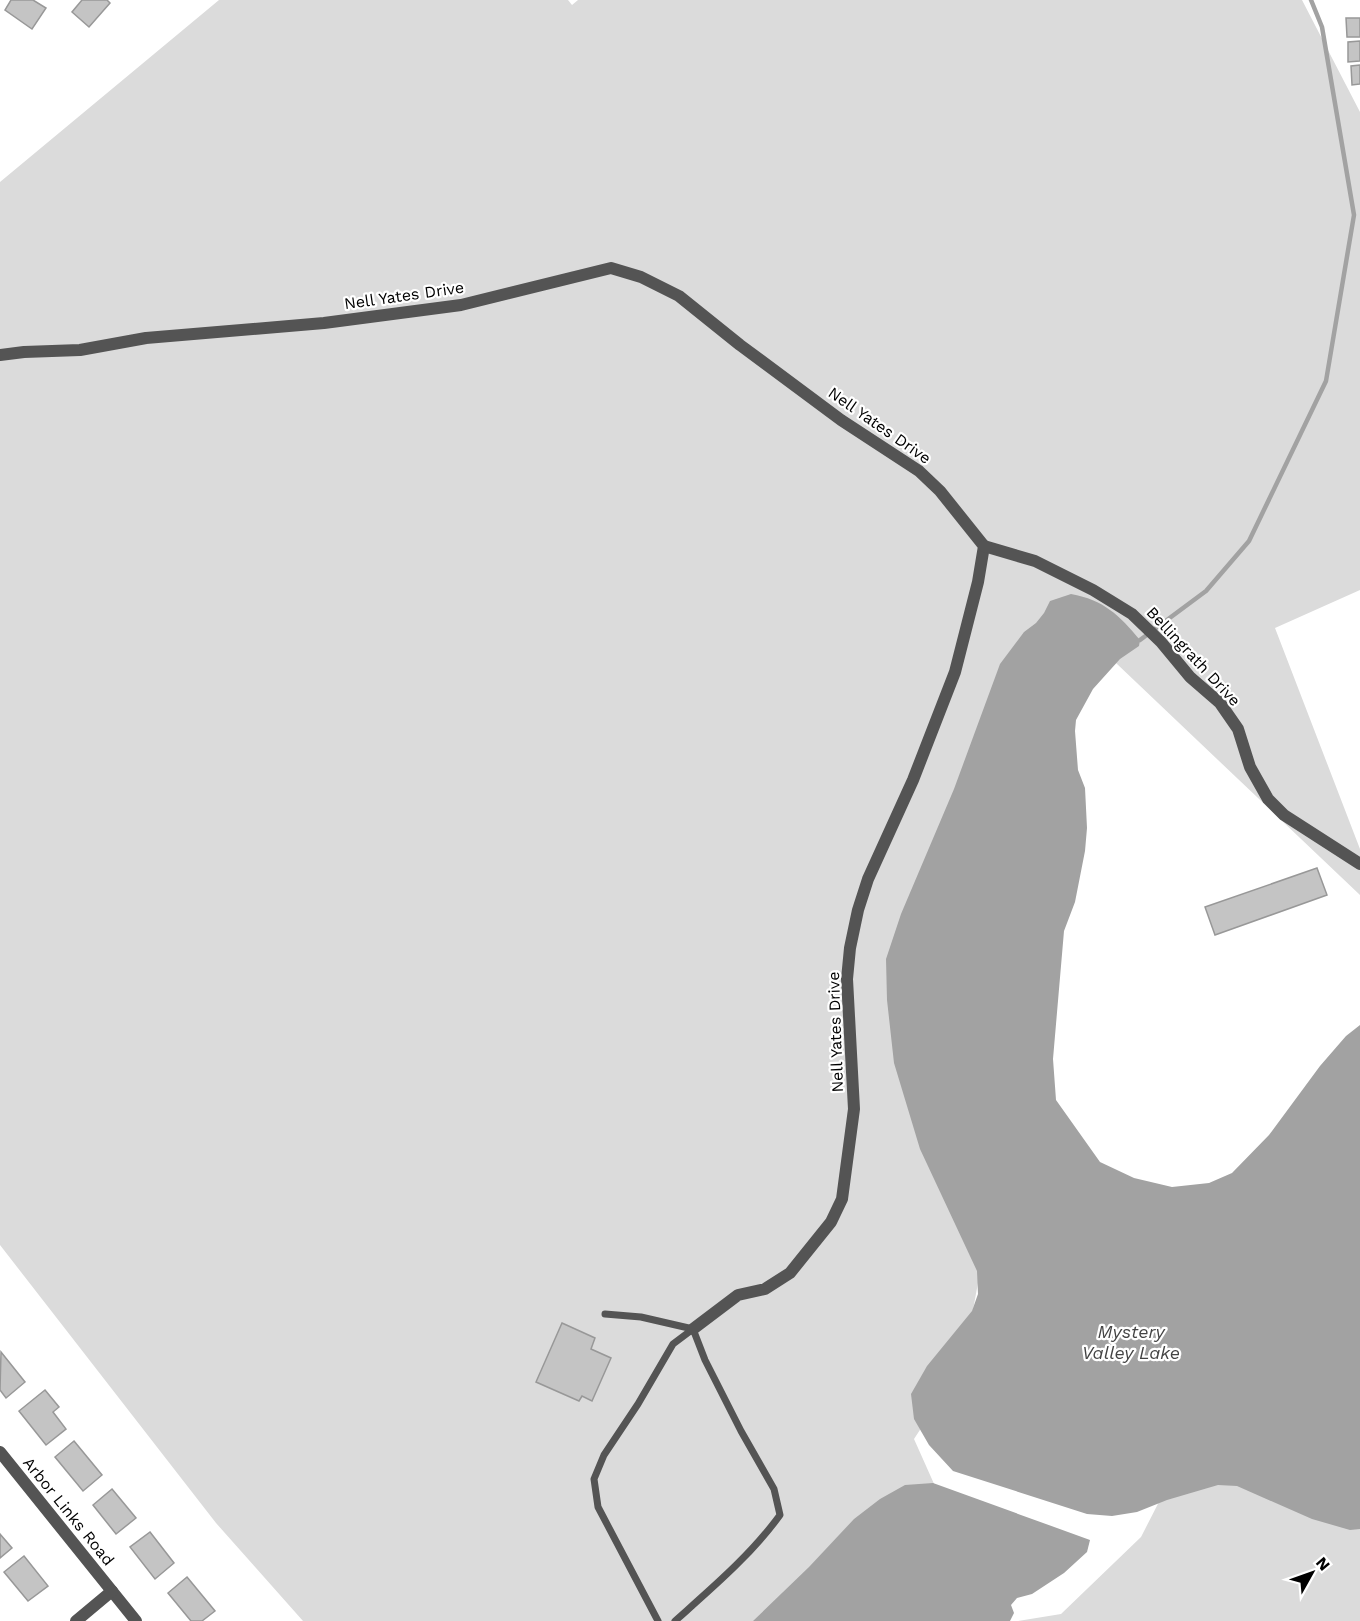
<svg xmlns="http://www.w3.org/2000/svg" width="1360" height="1621" viewBox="0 0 1360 1621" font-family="'Work Sans',sans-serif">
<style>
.green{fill:#dbdbdb}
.water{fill:#a2a2a2}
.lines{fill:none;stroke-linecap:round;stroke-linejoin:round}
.stream{stroke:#a2a2a2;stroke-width:4.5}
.building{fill:#c4c4c4;stroke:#989898;stroke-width:1.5}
.lane{stroke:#545454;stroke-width:7}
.street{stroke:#545454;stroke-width:12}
.labels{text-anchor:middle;stroke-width:4.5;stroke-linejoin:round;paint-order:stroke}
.street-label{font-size:16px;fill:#000;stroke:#fff}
.water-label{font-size:18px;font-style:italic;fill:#434343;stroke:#fff}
</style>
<rect width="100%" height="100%" fill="#fff"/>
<g class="green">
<path d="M219,0H568L572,5L578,0H1302L1360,112V590L1275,628L1360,849V895L1076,625L985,1245L963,1364L914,1439L939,1495L825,1621H303L216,1523L0,1245V182Z"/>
<path d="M1221,1460L1360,1484V1621H1018L1061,1614L1141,1537L1162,1496Z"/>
</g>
<g class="water">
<path d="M1071,594C1104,600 1119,615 1140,640L1139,646L1120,659L1093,689L1076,720L1075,731L1078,770L1085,788L1087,828L1085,851L1075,902L1064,931L1053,1059L1056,1100L1100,1162L1134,1178L1172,1187L1209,1183L1232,1173L1269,1135L1320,1066L1346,1036L1360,1025V1529L1350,1530L1312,1519L1237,1486L1218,1485L1167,1500L1137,1512L1112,1516L1087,1514L953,1471L929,1445L914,1419L911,1394L927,1366L972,1311L978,1294L977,1271L920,1149L894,1063L887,1000L886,959L901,914L954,789L1000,664L1024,632L1036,623L1044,613L1050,601Z"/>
<path d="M933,1483L1090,1540L1087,1552L1064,1573L1032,1594L1017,1598L1011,1605L1014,1613L1010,1621H753L809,1567L854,1519L880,1499L905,1485Z"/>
</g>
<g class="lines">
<path class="stream" d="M1140,640L1206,591L1249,541L1326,381L1354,215L1322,27L1311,0"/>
</g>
<g class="building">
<path d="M11,0H33L46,8L32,29L5,10Z"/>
<path d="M82,0H107L110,3L89,27L72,12Z"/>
<path d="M1346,18H1360V37H1347Z"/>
<path d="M1360,41V61L1348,62V42Z"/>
<path d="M1360,65V84L1352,85L1351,66Z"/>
<path d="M1317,868L1327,895L1215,935L1205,907Z"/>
<path d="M562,1323L595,1338L591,1349L611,1358L592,1401L582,1396L579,1401L536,1382Z"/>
<path d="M1,1352L25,1382L6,1398L0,1390Z"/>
<path d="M45,1390L59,1407L53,1412L66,1429L46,1445L19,1411Z"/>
<path d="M74,1441L102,1475L83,1491L55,1457Z"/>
<path d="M112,1489L136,1518L116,1534L93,1505Z"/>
<path d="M150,1532L174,1563L155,1579L130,1547Z"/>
<path d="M0,1534L12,1548L0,1558Z"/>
<path d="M24,1556L48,1586L28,1601L4,1572Z"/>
<path d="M187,1577L215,1611L202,1621H191L168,1593Z"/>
</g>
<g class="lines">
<g class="lane">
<path d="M605,1314L641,1317L693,1329"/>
<path d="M658,1621L598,1507L594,1479L604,1455L638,1404L673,1344L693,1329"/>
<path d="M675,1621C712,1588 751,1555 780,1515L774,1489L741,1431L705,1360L693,1329"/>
</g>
<g class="street">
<path d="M0,355L24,352L80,350L146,338L324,323L461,305L611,268L641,277L679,296L740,345L841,420L919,471L940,491L984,546L978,582L955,672L913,780L868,879L858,910L850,948L847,979L854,1109L842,1199L831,1222L790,1273L765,1289L738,1295L693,1329"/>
<path d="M984,546L1035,561L1093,590L1132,614L1161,642L1190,677L1220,703L1238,729L1250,767L1268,799L1284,815L1360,864"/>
<path d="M0,1452L136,1621"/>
<path d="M76,1621L112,1591"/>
</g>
</g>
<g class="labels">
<g class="street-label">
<text transform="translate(404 295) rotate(-8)" y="6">Nell Yates Drive</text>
<text transform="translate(880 425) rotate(35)" y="6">Nell Yates Drive</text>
<text transform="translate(1194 656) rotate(47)" y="6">Bellingrath Drive</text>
<text transform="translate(835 1032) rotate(-92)" y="6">Nell Yates Drive</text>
<text transform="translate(69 1511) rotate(51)" y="6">Arbor Links Road</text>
</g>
<g class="water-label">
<text x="1131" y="1338">Mystery<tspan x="1131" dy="21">Valley Lake</tspan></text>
</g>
</g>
<g transform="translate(1312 1573) rotate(50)" stroke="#ffffff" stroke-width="4.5" paint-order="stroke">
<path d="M0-4.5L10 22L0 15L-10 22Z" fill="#000000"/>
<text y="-9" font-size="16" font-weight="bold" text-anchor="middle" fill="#000000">N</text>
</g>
</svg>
